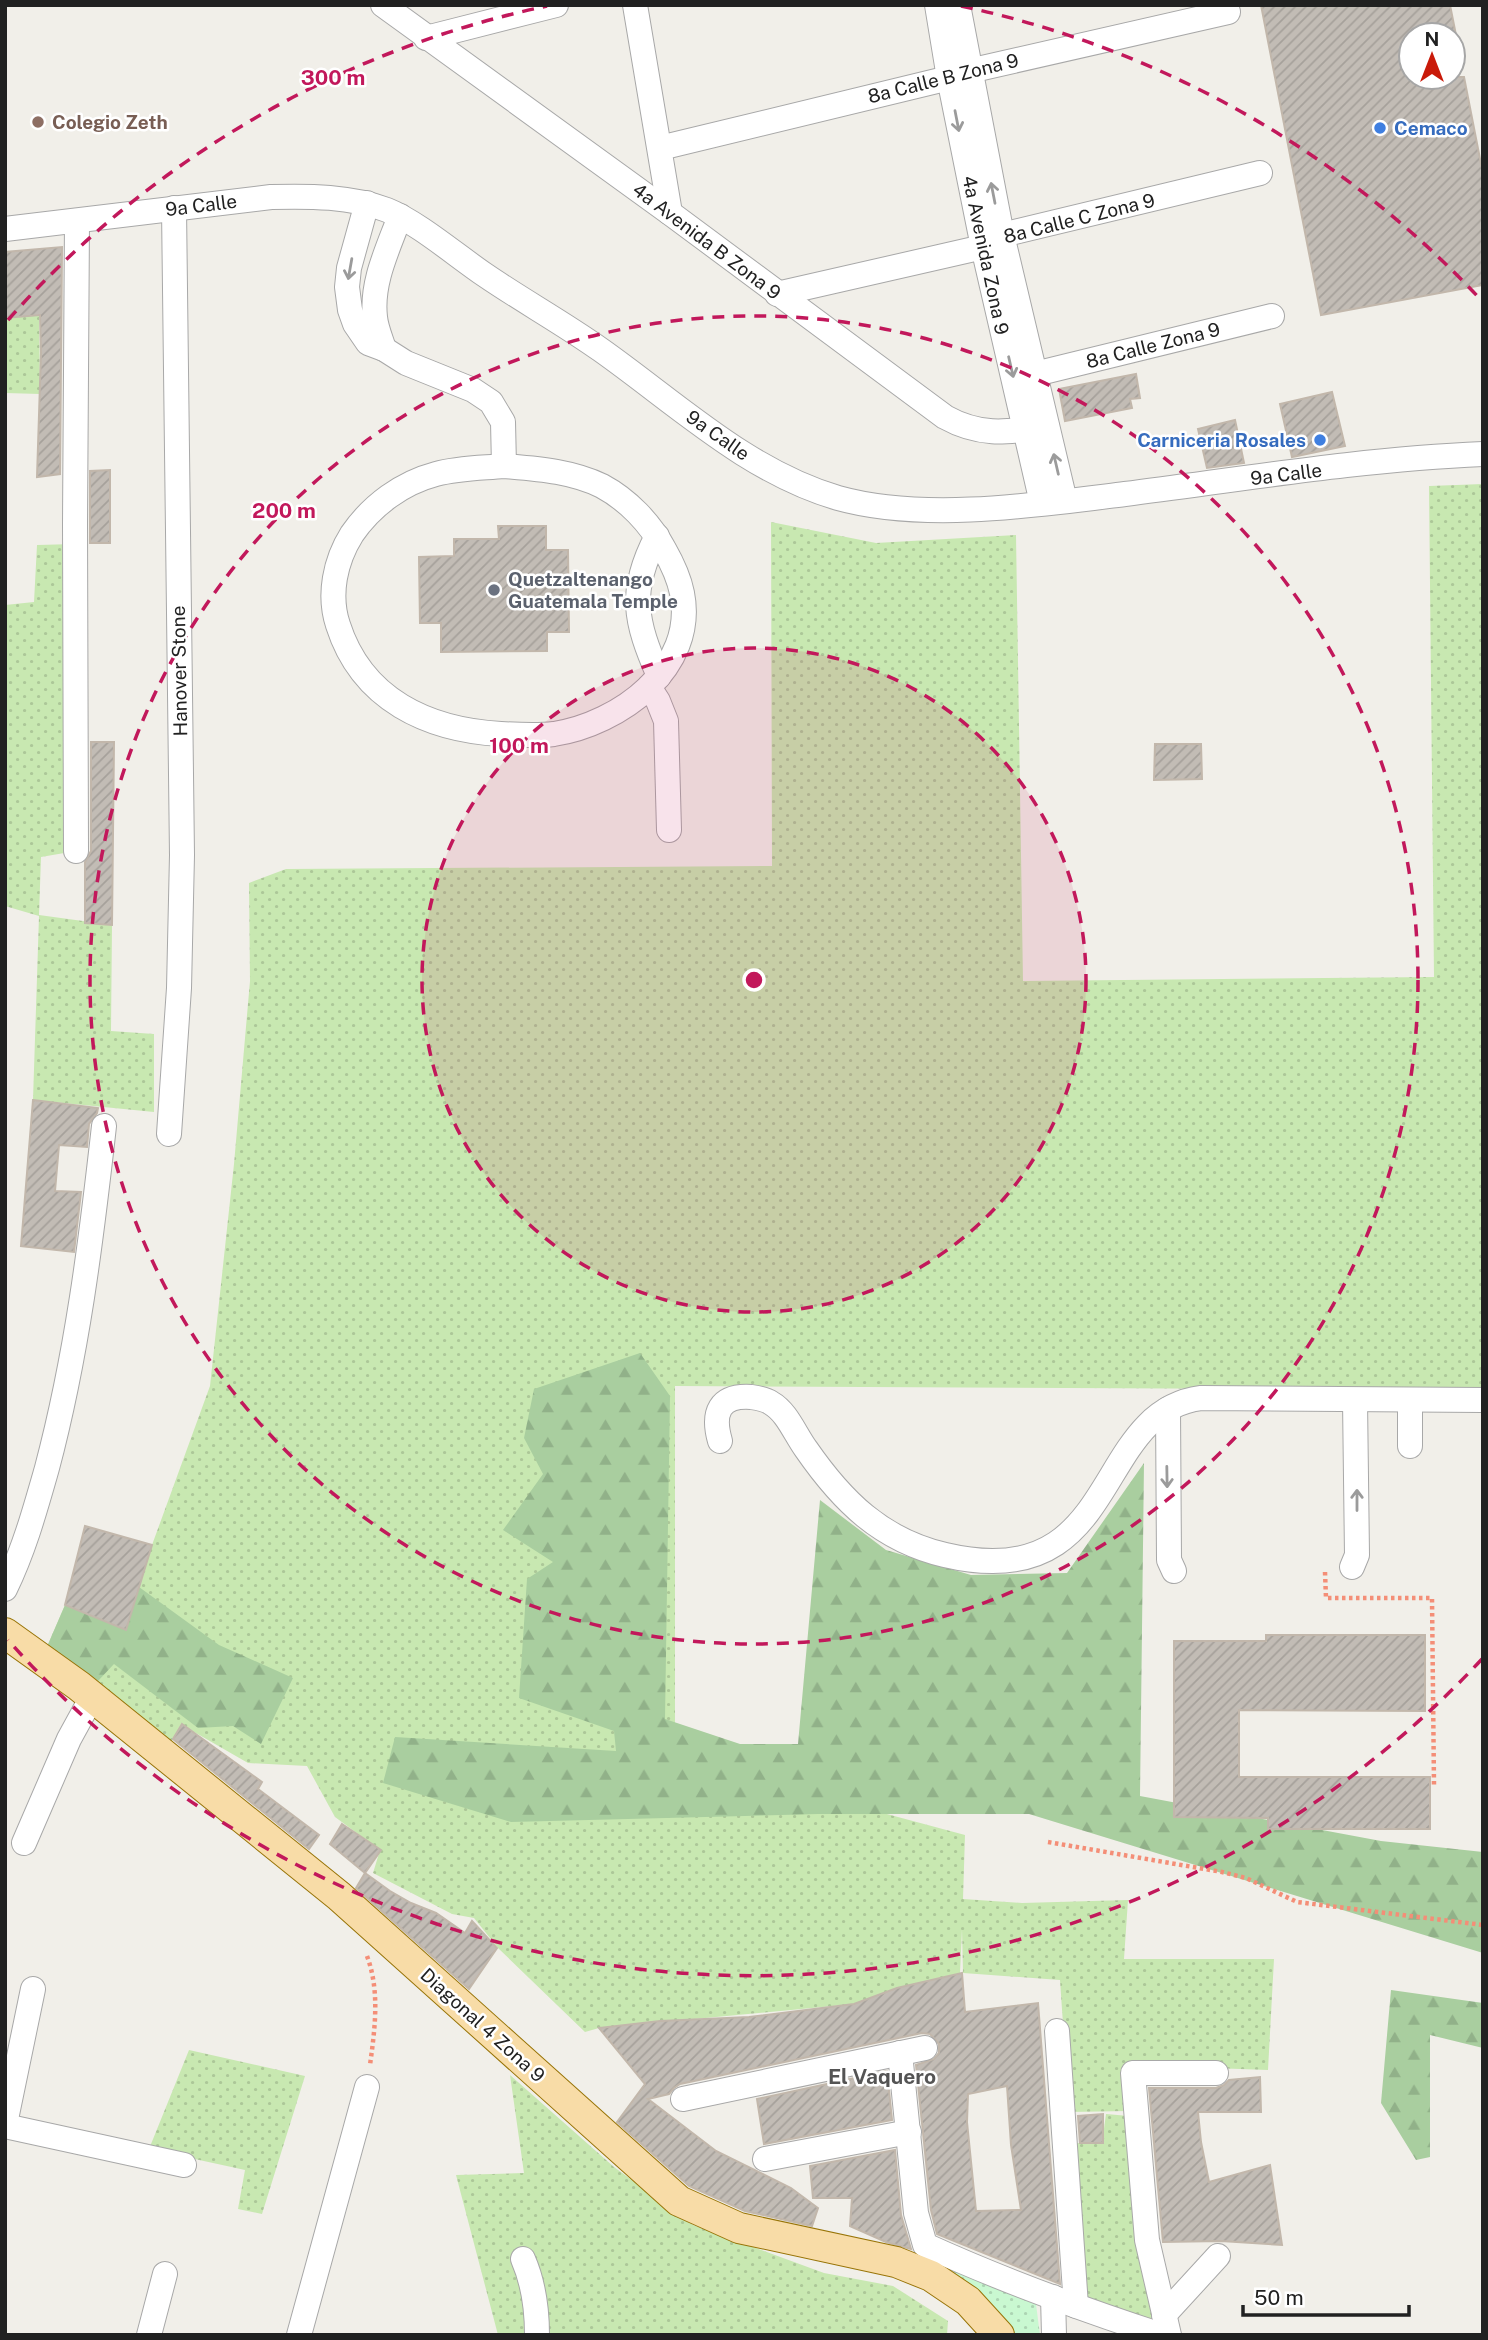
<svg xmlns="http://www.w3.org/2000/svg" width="1488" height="2340" viewBox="0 0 1488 2340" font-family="'Public Sans',sans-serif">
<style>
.grass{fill:url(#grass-dots)}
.forest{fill:url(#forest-firs)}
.park{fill:url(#park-dots)}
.building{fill:url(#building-hatch);stroke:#c2b7ab;stroke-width:2;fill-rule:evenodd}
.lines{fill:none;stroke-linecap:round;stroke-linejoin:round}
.minor-casing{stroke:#a8a8a8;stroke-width:26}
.major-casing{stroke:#987407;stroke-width:32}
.path{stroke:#f48e77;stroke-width:4.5;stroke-dasharray:3.5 3.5;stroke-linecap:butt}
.minor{stroke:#fff;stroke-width:24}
.major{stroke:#f8dca7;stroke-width:30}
.oneway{stroke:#9b9b9b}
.ring{fill:none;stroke:#c2185b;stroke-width:3.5;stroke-dasharray:12 9}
.education-dot{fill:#8d6e63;stroke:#fff;stroke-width:2.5}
.shop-dot{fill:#3f7fe0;stroke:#fff;stroke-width:2.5}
.worship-dot{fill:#6b7280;stroke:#fff;stroke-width:2.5}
.labels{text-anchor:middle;stroke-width:5;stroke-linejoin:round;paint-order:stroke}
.street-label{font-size:19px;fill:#212121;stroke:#fff}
.education-label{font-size:19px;font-weight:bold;fill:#785e54;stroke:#fff;text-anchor:start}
.shop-label{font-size:19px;font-weight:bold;fill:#366cbe;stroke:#fff;text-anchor:start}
.worship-label{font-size:19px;font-weight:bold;fill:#5b616d;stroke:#fff;text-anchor:start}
.neighbourhood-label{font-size:21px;font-weight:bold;fill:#545454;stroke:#fff}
.centre{fill:#c2185b;stroke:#fff;stroke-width:3.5}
.ring-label{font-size:21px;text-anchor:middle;font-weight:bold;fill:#c2185b;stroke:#fff;stroke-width:5;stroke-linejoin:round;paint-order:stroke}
</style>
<defs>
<pattern id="grass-dots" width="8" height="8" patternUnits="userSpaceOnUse" patternTransform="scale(1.75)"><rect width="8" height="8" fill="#c8e8b1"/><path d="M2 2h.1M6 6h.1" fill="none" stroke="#acc798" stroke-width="1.8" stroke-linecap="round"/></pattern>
<pattern id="forest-firs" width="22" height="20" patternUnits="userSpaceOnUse" patternTransform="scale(1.75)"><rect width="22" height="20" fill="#a9ce9f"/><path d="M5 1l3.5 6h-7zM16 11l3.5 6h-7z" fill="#91b189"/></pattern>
<pattern id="park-dots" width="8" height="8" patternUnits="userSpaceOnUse" patternTransform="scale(1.75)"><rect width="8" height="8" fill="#c9f8d1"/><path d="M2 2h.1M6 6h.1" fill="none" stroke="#acd4b3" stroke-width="1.8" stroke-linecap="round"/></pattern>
<pattern id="building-hatch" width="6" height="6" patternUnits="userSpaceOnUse" patternTransform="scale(1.75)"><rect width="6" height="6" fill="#c2bcb5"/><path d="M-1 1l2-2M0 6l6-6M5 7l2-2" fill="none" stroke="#a6a19b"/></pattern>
</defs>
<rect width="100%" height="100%" fill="#f1efe9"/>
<g class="grass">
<path d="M39,309L40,394L5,393V318Z"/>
<path d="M1483,484V1390L675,1386V1757L965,1835L963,1899L1022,1903L1128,1900L1124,1959H1274L1268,2070L1127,2065L1128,2111L1069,2112L1060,1980L963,1973L962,1929L960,1973L854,2004L599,2028L585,2032L498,1948L474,1918L452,1914L373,1873L380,1850L335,1817L307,1766L248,1763L182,1725L168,1747L46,1649L65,1605L126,1630L152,1545L210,1386L234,1164L250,981L249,883L286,869L772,866L771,522L876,543L1016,535L1023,981L1434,977L1429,486Z"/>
<path d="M75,544L76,851L41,857L39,915L112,925L111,1031L154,1034V1112L33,1100L39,916L5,906V605L34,602L37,545Z"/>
<path d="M189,2050L305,2076L262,2214L238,2209L245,2170L149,2149Z"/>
<path d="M510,2075L614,2167L693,2225L824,2273L893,2286L948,2321L947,2335H498L456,2175L524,2173Z"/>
<path d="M1106,2114L1129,2116L1162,2328L1082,2302L1070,2143H1102Z"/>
</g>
<g class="forest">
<path d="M640,1353L670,1396L665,1719L740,1744H798L820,1500L886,1550L971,1575L1067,1573L1144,1463L1140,1796L1381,1841L1483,1852V1953L1029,1814H818L511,1822L383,1783L395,1737L616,1751L614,1731L519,1698L527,1579L553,1562L503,1530L543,1474L524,1438L534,1389Z"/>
<path d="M139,1587L219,1645L293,1678L261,1744L233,1726L198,1728L114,1664L98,1681L46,1649L65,1605L126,1630Z"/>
<path d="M1391,1990L1483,2003V2048L1430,2035V2157L1416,2160L1381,2103Z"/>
</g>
<path class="park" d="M942,2256L1036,2304L1040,2335H1006L940,2274Z"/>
<g class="building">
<path d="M1261,5H1450L1456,35H1411V77H1464L1483,174V285L1321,315Z"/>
<path d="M62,247L60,474L37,477L41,353L40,315L5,318V252Z"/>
<path d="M1136,374L1140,398L1130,399L1132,408L1065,421L1059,389Z"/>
<path d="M1332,392L1345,446L1292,457L1280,404Z"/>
<path d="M1235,420L1244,463L1207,468L1198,429Z"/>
<path d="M110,470V543H90V471Z"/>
<path d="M498,526H546V550H568L569,632H547V651L441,652V623H420L419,557L454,556V539H499Z"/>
<path d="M91,742H114L112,925L85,923V862L91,851Z"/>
<path d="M1155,744H1201L1202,779L1154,780Z"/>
<path d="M33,1100L98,1108L97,1113L89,1124L87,1147L59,1145L55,1191L81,1192L74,1252L21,1246Z"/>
<path d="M85,1526L152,1545L126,1630L65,1605Z"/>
<path d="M1266,1635H1425V1711L1239,1710V1777H1430V1829H1268V1818L1174,1817V1641H1266Z"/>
<path d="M182,1724L262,1782L258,1789L319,1835L309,1849L173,1739Z"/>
<path d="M342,1824L381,1850L365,1873L330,1844Z"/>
<path d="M365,1873L390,1891L411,1903L436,1913L465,1933L472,1921L497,1948L469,1989L356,1888Z"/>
<path d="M962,1973L965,2012L1038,2003L1060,2284L937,2234L931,2210L916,2065L934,2059L939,2053V2044L930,2034L922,2033L680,2084L674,2088L669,2094L648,2099L716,2151L791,2188L818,2208L812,2226L745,2211L689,2186L617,2122L645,2084L599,2028L660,2021L749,2017L854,2004L897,1988ZM1007,2086L1011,2145L1021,2210L976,2211L967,2122L968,2094Z"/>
<path d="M887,2071L892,2120L764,2144L757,2099Z"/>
<path d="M1260,2077L1261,2112H1198L1201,2142L1209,2182L1270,2165L1282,2245L1221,2241L1163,2242L1149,2088H1216L1224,2085L1229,2080Z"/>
<path d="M1103,2114V2143H1080L1078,2116Z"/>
<path d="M895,2150L901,2215L911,2249L886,2242L850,2226L852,2198H813L810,2166Z"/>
</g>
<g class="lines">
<defs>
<g id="minor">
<path d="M383,5L670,213L945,417C981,437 1008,432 1047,427"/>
<path d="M635,5L670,213"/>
<path d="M937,5L949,78L983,247L1042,503"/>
<path d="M958,5L1002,235L1065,501"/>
<path d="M426,38L556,5"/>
<path d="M660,148L949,78L969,71L1228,12"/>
<path d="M367,203L349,268L347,287L350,310L355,324L368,343L384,349L406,363L473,390L491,402L503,422L504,466"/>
<path d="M5,229L271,197C309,196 351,196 387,210C417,222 457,256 485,275C523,301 563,323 601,350C676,403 748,472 838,498C924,522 1037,505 1125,494C1243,479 1363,459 1483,454"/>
<path d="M777,294L983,247L1002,235L1260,173"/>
<path d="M384,349C381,339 376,328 375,317C371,282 388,249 400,216"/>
<path d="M1035,374L1272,316"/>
<path d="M504,466C538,469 571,471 602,486C628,500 650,523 664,549C672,563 679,578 682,593C697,668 619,724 554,734C537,736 518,735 501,734C428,730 362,700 338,625C328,595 335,561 352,534C372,505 402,483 436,474C458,468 482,468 504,466Z"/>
<path d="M657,536C628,591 635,621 659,676"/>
<path d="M649,687L658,701L666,721L669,830"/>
<path d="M76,851L75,524L77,221"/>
<path d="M169,1134L179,988L182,855L174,208"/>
<path d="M1168,1409L1169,1560L1174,1571"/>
<path d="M720,1441C712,1413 719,1395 751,1397C758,1398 765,1399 771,1403C787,1412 795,1434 806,1449C842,1501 881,1540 945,1555C1123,1597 1090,1412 1201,1398L1483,1400"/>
<path d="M1410,1446V1401"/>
<path d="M1352,1567L1357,1555L1355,1400"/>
<path d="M5,1589C24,1550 35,1510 47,1468C77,1355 91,1242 104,1126"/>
<path d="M24,1843L69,1739L92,1697"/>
<path d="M1057,2031L1076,2306"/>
<path d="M900,2053L916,2213L925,2245C1002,2280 1081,2309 1161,2335"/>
<path d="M683,2099L925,2048"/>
<path d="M5,2124L33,1989"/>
<path d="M5,2126L184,2165"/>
<path d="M765,2159L909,2132"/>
<path d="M523,2259C534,2284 537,2308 537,2335"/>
<path d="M1053,2297L1054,2335"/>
<path d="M1164,2315L1218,2256"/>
<path d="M149,2335L165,2274"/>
<path d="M299,2335L367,2087"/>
<path d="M1169,2335L1147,2240L1133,2073H1216"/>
</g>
<path id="major" d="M5,1633L79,1686L339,1896L679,2201L739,2228L896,2262L931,2276L968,2301L999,2335"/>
</defs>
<use href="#minor" class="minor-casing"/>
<use href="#major" class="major-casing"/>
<g class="path">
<path d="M1325,1572L1326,1598H1432L1434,1785"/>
<path d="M1048,1842L1222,1872L1246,1878L1297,1902L1483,1925"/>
<path d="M367,1956C380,1991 375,2028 370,2065"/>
</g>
<use href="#minor" class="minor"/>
<use href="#major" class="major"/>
</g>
<defs><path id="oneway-shaft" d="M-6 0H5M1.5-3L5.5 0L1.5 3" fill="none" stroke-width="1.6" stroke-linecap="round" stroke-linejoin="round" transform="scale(1.75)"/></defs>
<g class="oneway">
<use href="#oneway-shaft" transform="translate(957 121) rotate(79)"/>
<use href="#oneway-shaft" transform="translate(993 193) rotate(-101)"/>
<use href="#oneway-shaft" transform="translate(350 269) rotate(100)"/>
<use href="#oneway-shaft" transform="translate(1011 367) rotate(77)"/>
<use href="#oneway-shaft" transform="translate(1056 464) rotate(-103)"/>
<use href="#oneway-shaft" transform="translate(1167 1477) rotate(89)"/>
<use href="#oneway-shaft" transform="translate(1357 1500) rotate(-90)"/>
</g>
<circle cx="754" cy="980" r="332" fill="#c2185b" fill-opacity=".12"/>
<g class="ring">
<circle cx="754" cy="980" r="332"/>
<circle cx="754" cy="980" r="664"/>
<path d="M1482 1659A996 996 0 0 1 8 1640M8 320A996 996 0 0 1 547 6M961 6A996 996 0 0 1 1482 301"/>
</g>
<circle class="education-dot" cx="38" cy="122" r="7"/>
<g class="shop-dot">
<circle cx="1380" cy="128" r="7"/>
<circle cx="1320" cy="440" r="7"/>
</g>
<circle class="worship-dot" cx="494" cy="590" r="7"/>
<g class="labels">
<g class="street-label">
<text transform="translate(943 78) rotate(-14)" y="7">8a Calle B Zona 9</text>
<text transform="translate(201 205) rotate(-7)" y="7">9a Calle</text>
<text transform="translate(1079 218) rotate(-14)" y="7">8a Calle C Zona 9</text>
<text transform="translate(707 241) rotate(37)" y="7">4a Avenida B Zona 9</text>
<text transform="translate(986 255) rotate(78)" y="7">4a Avenida Zona 9</text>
<text transform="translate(1153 345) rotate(-14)" y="7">8a Calle Zona 9</text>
<text transform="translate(718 435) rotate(35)" y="7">9a Calle</text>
<text transform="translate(1286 474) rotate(-7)" y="7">9a Calle</text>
<text transform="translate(179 671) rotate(-91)" y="7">Hanover Stone</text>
<text transform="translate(483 2025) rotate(42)" y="7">Diagonal 4 Zona 9</text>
</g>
<g class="education-label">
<text x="52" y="129">Colegio Zeth</text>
</g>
<g class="shop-label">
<text x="1394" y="135">Cemaco</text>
<text x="1306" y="447" text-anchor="end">Carniceria Rosales</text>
</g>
<g class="worship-label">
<text x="508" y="586">Quetzaltenango<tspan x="508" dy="22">Guatemala Temple</tspan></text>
</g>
<g class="neighbourhood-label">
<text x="882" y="2084">El Vaquero</text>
</g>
</g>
<circle cx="754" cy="980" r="10" class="centre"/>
<g class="ring-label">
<text x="333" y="85">300 m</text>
<text x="284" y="518">200 m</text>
<text x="519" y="753">100 m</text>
</g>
<rect width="1488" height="2340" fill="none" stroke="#212121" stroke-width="14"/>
<g transform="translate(1432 56)"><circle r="33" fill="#ffffff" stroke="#a6a6a6" stroke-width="2"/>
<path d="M0-5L12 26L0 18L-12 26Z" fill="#c91a09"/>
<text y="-10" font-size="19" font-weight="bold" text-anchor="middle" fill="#212121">N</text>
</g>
<path d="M1243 2305v10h166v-10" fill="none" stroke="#212121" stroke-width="3.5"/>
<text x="1254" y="2305" font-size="21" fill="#212121" stroke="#ffffff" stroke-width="5" paint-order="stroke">50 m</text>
</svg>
